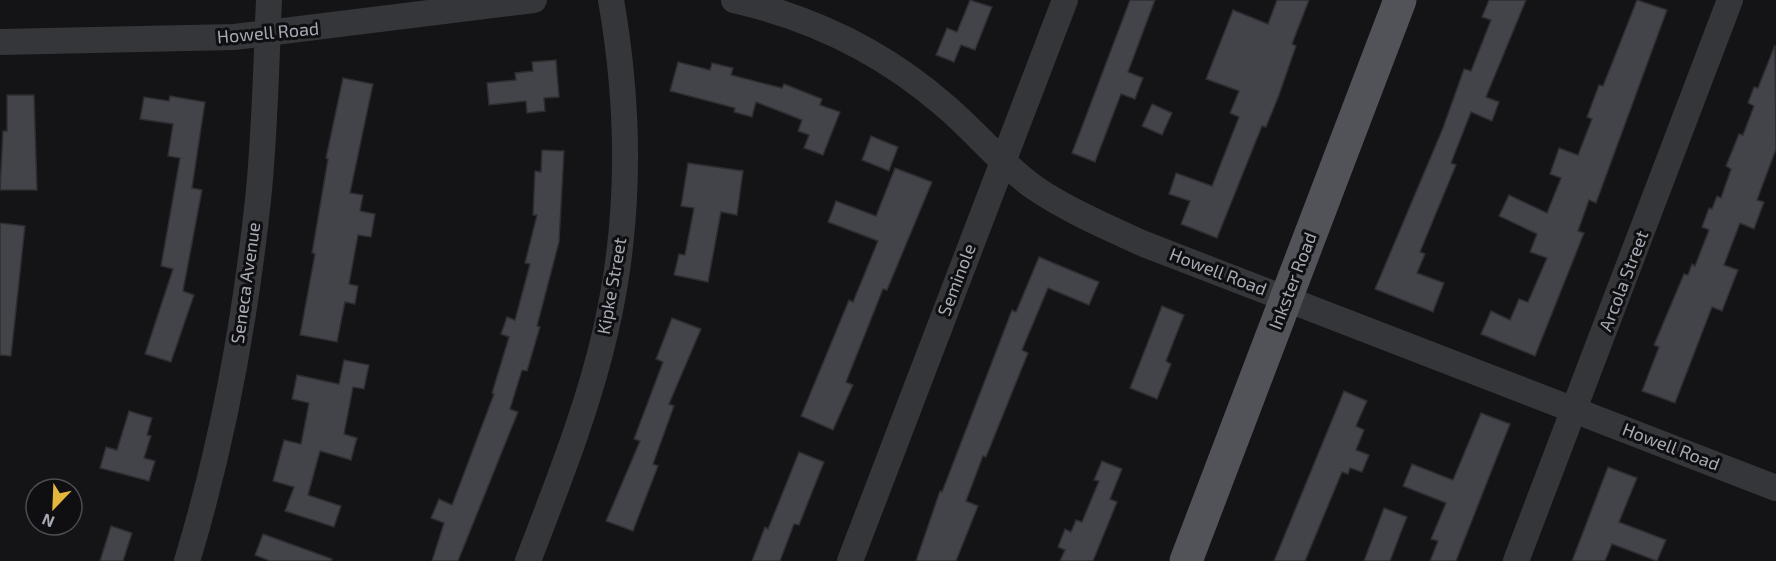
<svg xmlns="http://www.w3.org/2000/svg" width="1776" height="561" viewBox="0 0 1776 561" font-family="'Exo 2',sans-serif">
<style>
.building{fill:#434449;stroke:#2e2e32;stroke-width:1.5}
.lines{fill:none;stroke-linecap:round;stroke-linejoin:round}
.minor{stroke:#35363a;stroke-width:26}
.major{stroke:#525359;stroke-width:33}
.labels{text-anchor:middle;stroke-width:6;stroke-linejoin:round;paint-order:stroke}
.street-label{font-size:18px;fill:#a7aab5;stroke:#0f0f11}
</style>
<rect width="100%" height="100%" fill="#141416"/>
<g class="building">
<path d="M970,0L992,7L975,50L961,45L954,62L936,55L947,28L957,32Z"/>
<path d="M1130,0H1155L1128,72L1143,78L1135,99L1121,94L1095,162L1072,153Z"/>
<path d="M1277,0H1309L1292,44L1296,46L1279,95L1266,127L1262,126L1217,238L1181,224L1190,201L1169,194L1176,173L1212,186L1239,117L1230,113L1239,91L1206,79L1233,10L1268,24Z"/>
<path d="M1489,0H1526L1486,97L1499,102L1492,121L1471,112L1451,163L1456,165L1420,252L1425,254L1417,273L1444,283L1433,312L1375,289L1443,128L1464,69L1471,71L1491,20L1482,17Z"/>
<path d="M1637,0L1667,10L1596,203L1589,200L1578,231L1584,233L1535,356L1481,334L1491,311L1510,320L1519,299L1528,302L1547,258L1530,252L1537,234L1499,216L1509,195L1547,213L1561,178L1550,174L1559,148L1578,155L1592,119L1587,117L1599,85L1603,86Z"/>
<path d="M1775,45L1776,149L1757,200L1764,202L1754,229L1740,223L1724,265L1738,270L1722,311L1712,307L1675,403L1642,391L1659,347L1654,345L1684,274L1688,275L1692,264L1695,266L1709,230L1702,227L1709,208L1712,209L1717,196L1721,198L1731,169L1726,166L1739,134L1743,135L1754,106L1748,103L1754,87L1758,88Z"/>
<path d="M556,60L559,97L544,98L545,111L527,113L526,101L489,105L487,83L516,80L515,73L533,71L532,62Z"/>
<path d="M678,62L710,70L712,63L733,68L731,75L782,88L784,84L822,99L820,105L840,112L823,155L804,148L809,135L798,131L802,120L756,102L752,117L734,112L735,108L670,91Z"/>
<path d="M343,78L373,84L350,193L363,195L360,211L375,214L371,237L358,235L349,284L358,286L355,304L345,302L337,342L300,335L315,254L312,253L328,159L326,158Z"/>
<path d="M7,95H34L37,190H0L3,131H7Z"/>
<path d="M170,96L205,102L192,188L202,190L183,291L194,295L171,362L145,354L173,269L161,266L180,158L168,156L173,124L140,119L144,97L169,101Z"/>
<path d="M1152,104L1172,113L1162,135L1142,126Z"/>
<path d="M871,136L898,147L889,171L862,160Z"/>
<path d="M542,150L564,151L559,242L537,326L540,327L527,371L522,370L510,409L518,412L458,561H432L444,523L431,518L439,499L452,505L494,394L492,393L509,337L501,334L507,317L515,320L530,264L525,263L537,215H533L535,171L541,172Z"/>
<path d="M688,163L743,171L737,215L721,212L708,282L674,275L679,254L685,255L694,208L681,206Z"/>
<path d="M895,168L932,182L887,290L883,289L846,382L853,385L833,430L801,416L849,300L853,302L878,241L828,222L836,201L876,216Z"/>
<path d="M0,223L25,226L11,356L0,355Z"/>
<path d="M1039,257L1099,282L1089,305L1048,288L1022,350L1028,353L986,457L983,456L966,501L978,506L956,561H916L940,491L942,492L1012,310L1016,312Z"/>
<path d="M1162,306L1184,315L1166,361L1171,364L1157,399L1130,388Z"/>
<path d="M672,318L701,329L669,404L674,406L653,464L658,466L633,531L606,521L640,441L634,439L663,362L656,359Z"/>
<path d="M344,360L369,365L364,389L353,387L344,434L357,438L351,460L320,451L308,495L341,506L334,527L285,511L294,487L273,481L284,440L301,444L309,403L292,399L297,375L339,384Z"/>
<path d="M1344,391L1367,401L1356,426L1364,430L1356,450L1369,455L1362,472L1350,468L1348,474L1342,472L1305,561H1274Z"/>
<path d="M129,411L152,418L147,435L151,436L144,458L155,461L149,481L100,468L106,447L117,450Z"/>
<path d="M1481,413L1510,424L1456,561H1430L1438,541L1431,539L1446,503L1403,486L1412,464L1453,480Z"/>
<path d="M799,452L824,462L799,525L794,524L780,561H752L765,527L768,529Z"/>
<path d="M1102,461L1122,469L1110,499L1117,502L1093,561H1060L1065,550L1058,547L1065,529L1071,532L1076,520L1082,522L1099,481L1094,480Z"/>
<path d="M1608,467L1637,478L1619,522L1666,540L1657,561L1612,544L1605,561H1572Z"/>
<path d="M1384,508L1407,517L1401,532L1390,561H1364Z"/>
<path d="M111,526L132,533L123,561H100Z"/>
<path d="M263,534L332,559L331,561H270L255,555Z"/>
</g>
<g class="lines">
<g class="minor">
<path d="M734,0C813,18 883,52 944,105C975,131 1001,164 1035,188C1069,211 1107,227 1144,244L1776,488"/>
<path d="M0,42L234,37L534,0"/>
<path d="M187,561C223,443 245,322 258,200C265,134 266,66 269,0"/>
<path d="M528,561C557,485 588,409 606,329C631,220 630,109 611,0"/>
<path d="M850,561L1065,0"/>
<path d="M1516,561L1730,0"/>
</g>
<path class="major" d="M1186,561L1400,0"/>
</g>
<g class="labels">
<g class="street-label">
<text transform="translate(268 33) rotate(-5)" y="6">Howell Road</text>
<text transform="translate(1218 272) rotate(21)" y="6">Howell Road</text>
<text transform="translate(957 280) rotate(-69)" y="6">Seminole</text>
<text transform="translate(1293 281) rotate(-69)" y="6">Inkster Road</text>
<text transform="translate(1624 281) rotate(-69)" y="6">Arcola Street</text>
<text transform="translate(246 283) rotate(-82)" y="6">Seneca Avenue</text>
<text transform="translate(612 286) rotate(-80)" y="6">Kipke Street</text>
<text transform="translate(1671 447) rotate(21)" y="6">Howell Road</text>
</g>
</g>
<g transform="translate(54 507) rotate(203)"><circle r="28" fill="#0f0f11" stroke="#4c4d53" stroke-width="1.5"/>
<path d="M0-4.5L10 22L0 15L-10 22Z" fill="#e6b63c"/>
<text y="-9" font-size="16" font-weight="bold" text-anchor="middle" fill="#a7aab5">N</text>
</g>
</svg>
